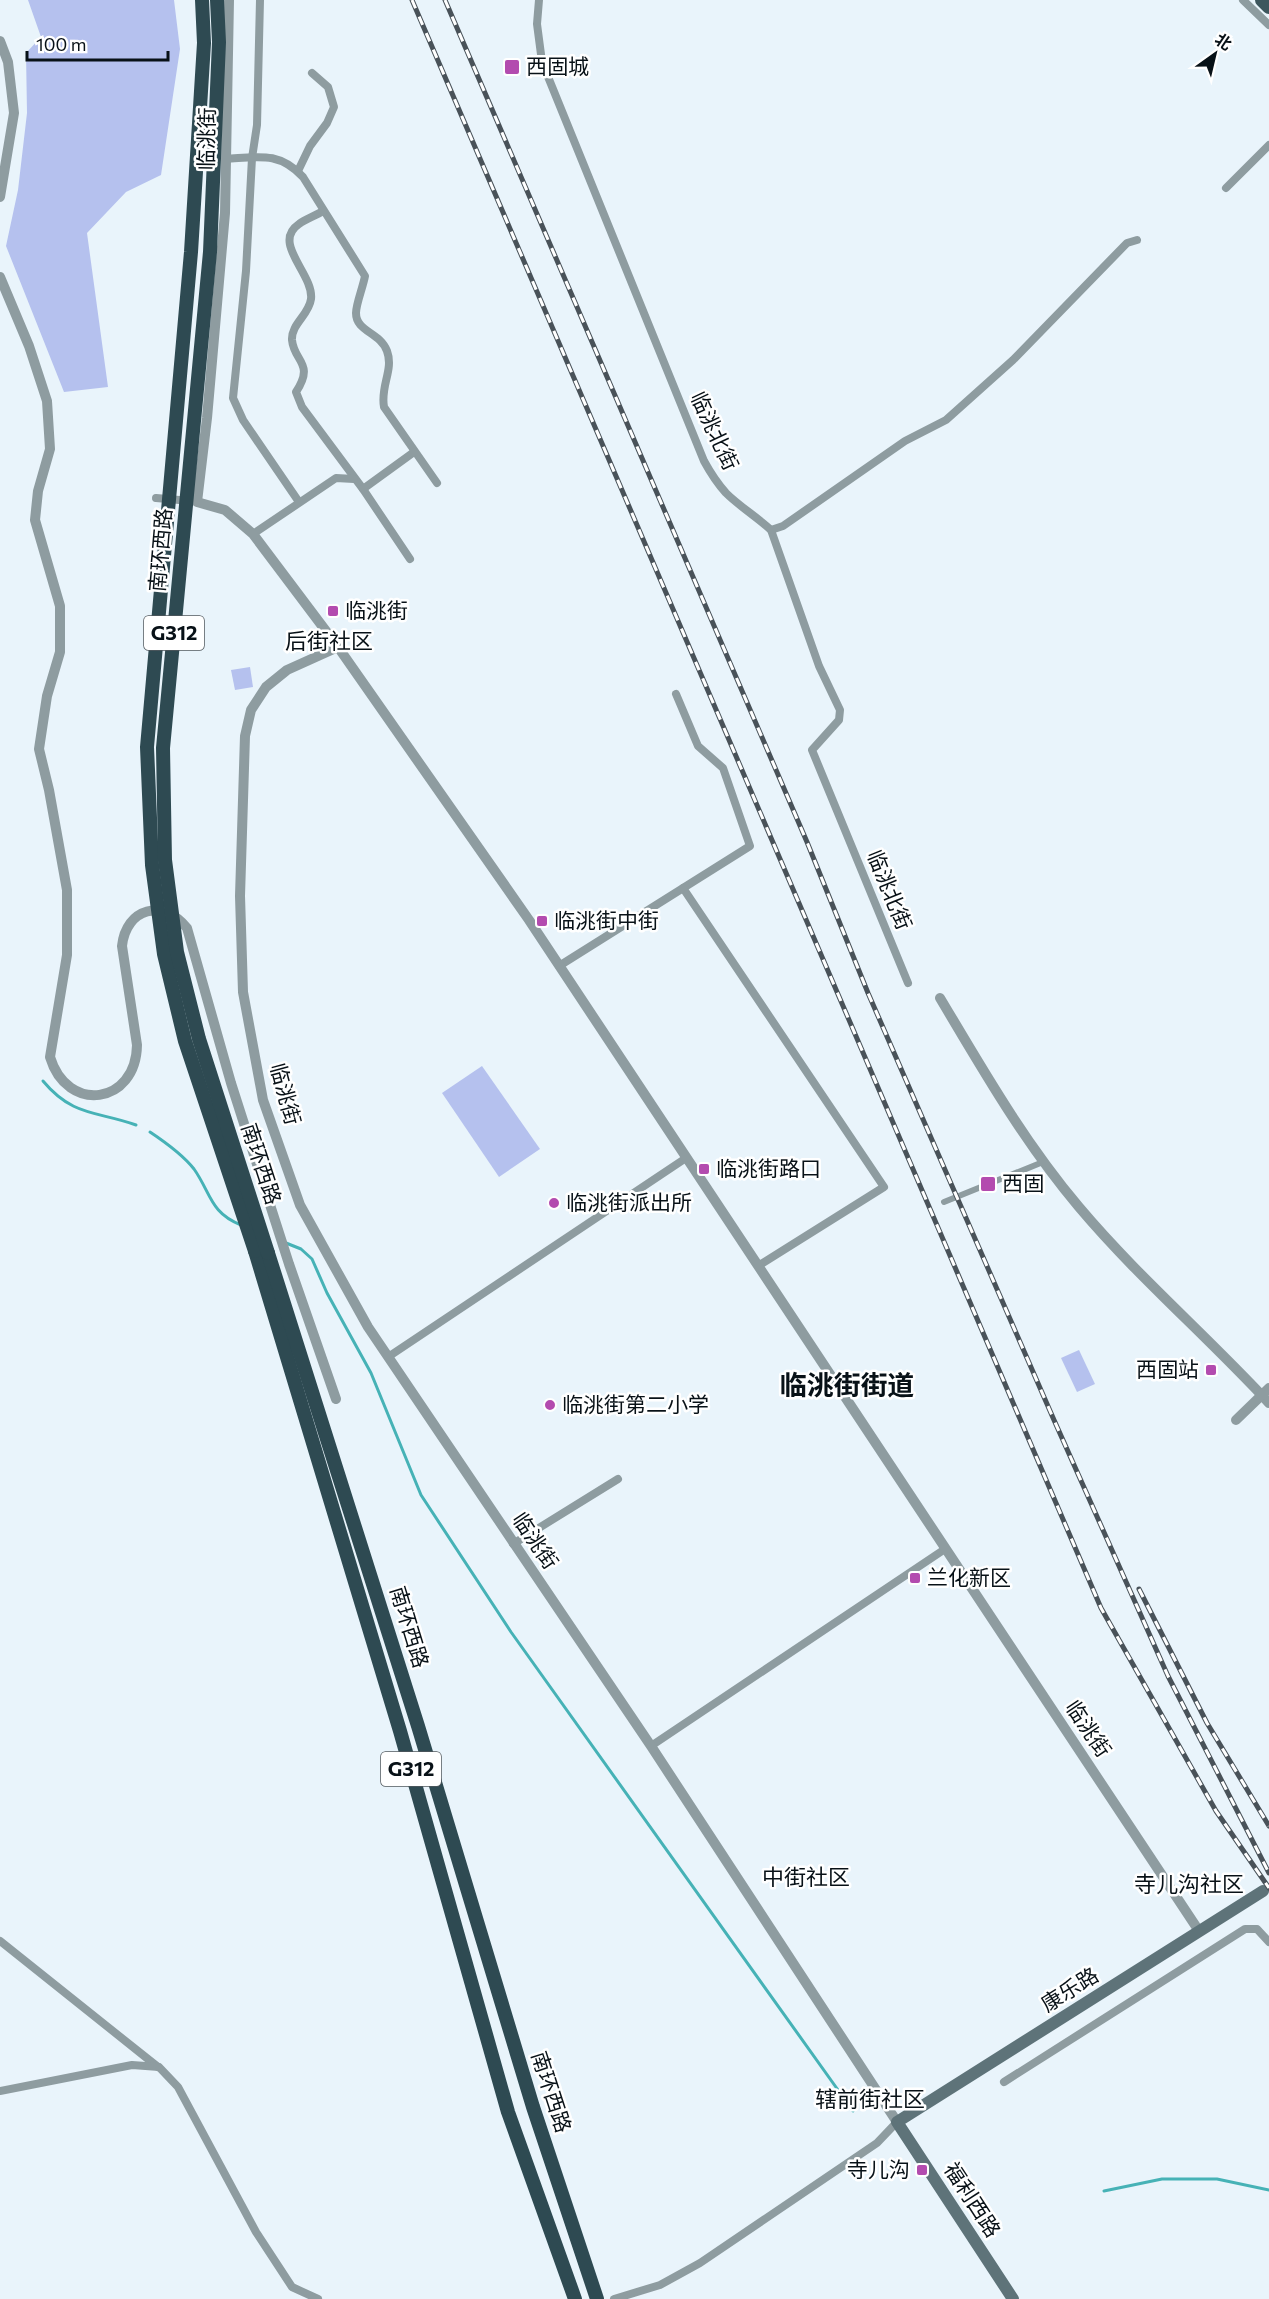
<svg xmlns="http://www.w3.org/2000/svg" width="1269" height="2299" viewBox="0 0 1269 2299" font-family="Commissioner,'Noto Sans SC',sans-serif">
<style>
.green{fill:#b5c1ee}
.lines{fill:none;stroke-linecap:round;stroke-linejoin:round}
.stream{stroke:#46b2b6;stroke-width:3}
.pedestrian{stroke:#8e9ca0;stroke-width:6}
.minor{stroke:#8e9ca0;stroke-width:8}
.tertiary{stroke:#8e9ca0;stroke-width:10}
.secondary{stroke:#5e7379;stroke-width:12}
.primary{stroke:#3d565d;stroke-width:14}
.trunk{stroke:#2e4a52;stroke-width:14}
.rail-casing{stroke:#495259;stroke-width:5}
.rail{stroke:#fff;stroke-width:3;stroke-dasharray:9;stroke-linecap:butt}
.trunk-bridge{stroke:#2e4a52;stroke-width:14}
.poi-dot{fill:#b34baf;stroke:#fff;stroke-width:2}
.labels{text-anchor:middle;stroke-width:5;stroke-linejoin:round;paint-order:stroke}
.shield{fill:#fff;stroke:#52585d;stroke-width:1.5}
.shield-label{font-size:20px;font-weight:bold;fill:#081117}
.poi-label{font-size:21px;fill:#081117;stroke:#fff;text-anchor:start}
.street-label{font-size:21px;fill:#081117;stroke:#fff}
.neighbourhood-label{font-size:22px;fill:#081117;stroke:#fff}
.district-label{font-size:27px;font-weight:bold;fill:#081117;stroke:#fff}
</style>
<rect width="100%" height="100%" fill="#e9f4fb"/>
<g class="green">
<path d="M28,0H174L180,49L161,175L126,192L87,233L108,387L64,392L6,246L18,190L27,113L26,53L41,37Z"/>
<path d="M250,667L253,687L235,690L231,670Z"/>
<path d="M482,1066L540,1149L499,1177L442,1093Z"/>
<path d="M1079,1350L1095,1384L1077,1392L1061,1358Z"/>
</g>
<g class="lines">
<g class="stream">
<path d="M43,1081C73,1117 97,1111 136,1125"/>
<path d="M150,1132C165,1142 183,1155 194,1169C211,1193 210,1213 241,1225"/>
<path d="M286,1243L301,1249L312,1259L327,1293L371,1373L421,1495L511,1632L853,2111"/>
<path d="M1104,2191L1162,2179H1217L1269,2190"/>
</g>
<path class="pedestrian" d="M944,1202L1043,1162"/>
<g class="minor">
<path d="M260,0L257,125L252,158L246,271L233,398L243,420L299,502"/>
<path d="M539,0L537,24L542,62L704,461C710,472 717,483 726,493C739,506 757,517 771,530L819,666L840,710L839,720L812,750L908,983"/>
<path d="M1243,0L1269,25"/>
<path d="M226,159C258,157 279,151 303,177L365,276C363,287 356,304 356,313C356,332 380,332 387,351C394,370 380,386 384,407L437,483"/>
<path d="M298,171L310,146L327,123L334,107L328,87L312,73"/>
<path d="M1226,188L1269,145"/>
<path d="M323,211C315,216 306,219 299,224C271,243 314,274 311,299C309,315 291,324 292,340C294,362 315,363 296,392L302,407L363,489L410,559"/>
<path d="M363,489L414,452"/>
<path d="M156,498L191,501"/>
<path d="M771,530L783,526L905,441L946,420L1013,360L1127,243L1137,240"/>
<path d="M253,534L336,478L354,479"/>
<path d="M683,888L884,1187L758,1266"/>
<path d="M559,966L750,846L723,768L698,746L676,694"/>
<path d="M388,1357L686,1158"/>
<path d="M513,1544L618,1479"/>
<path d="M651,1746L945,1549"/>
<path d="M0,1941L158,2067"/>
<path d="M1004,2082L1245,1929H1257L1269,1942"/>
<path d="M0,2091L132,2065L159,2067L178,2087L256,2232L292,2287L318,2299"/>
<path d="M614,2299L660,2285L700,2263L877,2143L897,2122"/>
</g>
<g class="tertiary">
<path d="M229,0L225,213L207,418L197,502L225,510L253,534L338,647L529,920L1199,1931"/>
<path d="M0,41L8,62L14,113L0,197"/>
<path d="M0,277L29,346L47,401L50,449L38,491L35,520L60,606V652L47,696L39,749L49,790L67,890V955L50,1057C67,1114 136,1105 137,1045L122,946C126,908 163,898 187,928L231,1083L289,1264L336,1399"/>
<path d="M338,647L287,670L266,687L251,710L245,736L240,896L243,992L263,1100L300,1205L368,1327L651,1746L897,2122"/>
<path d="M940,998C983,1070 1024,1142 1079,1207C1138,1277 1207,1336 1269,1403"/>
<path d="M1236,1420L1269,1388"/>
</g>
<path class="secondary" d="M1013,2299L897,2122L1263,1891"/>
<path class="primary" d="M1262,0L1269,7"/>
<g class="trunk">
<path d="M255,1251L400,1731L508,2112L575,2299"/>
<path d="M268,1253L418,1726L533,2107L597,2299"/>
</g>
<defs>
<g id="rail">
<path d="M412,0L1101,1608L1216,1811L1269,1888"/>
<path d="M445,0L807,842L868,993L1054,1420L1168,1676L1269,1873"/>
<path d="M1139,1589L1207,1723L1269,1826"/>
</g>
</defs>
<use href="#rail" class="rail-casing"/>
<use href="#rail" class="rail"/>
<g class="trunk-bridge">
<path d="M202,0L204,43L191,252L147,747L152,865L164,954L185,1041L255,1251"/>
<path d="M217,0L219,42L210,252L163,748L165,860L177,952L199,1039L268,1253"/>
</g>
</g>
<g class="poi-dot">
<rect x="504" y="59" width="16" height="16" rx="3"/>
<rect x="327" y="605" width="12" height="12" rx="3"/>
<rect x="536" y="915" width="12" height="12" rx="3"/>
<rect x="698" y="1163" width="12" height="12" rx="3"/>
<rect x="980" y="1176" width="16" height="16" rx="3"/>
<circle cx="554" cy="1203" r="6"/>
<rect x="1205" y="1364" width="12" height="12" rx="3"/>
<circle cx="550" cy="1405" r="6"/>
<rect x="909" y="1572" width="12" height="12" rx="3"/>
<rect x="916" y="2164" width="12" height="12" rx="3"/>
</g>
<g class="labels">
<g class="shield">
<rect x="144" y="616" width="60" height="34" rx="4.5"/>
<rect x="381" y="1752" width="60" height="34" rx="4.5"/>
</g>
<g class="shield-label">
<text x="174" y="640">G312</text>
<text x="411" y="1776">G312</text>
</g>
<g class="poi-label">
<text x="526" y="74">西固城</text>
<text x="345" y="618">临洮街</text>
<text x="554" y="928">临洮街中街</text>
<text x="716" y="1176">临洮街路口</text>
<text x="1002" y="1191">西固</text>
<text x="566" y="1210">临洮街派出所</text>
<text x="1199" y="1377" text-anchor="end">西固站</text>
<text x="562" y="1412">临洮街第二小学</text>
<text x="927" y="1585">兰化新区</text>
<text x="910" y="2177" text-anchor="end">寺儿沟</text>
</g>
<g class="street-label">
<text transform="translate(207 139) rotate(-89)" y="7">临洮街</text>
<text transform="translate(714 431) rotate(65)" y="7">临洮北街</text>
<text transform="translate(161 550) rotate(-85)" y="7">南环西路</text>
<text transform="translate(889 890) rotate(68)" y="7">临洮北街</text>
<text transform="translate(285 1094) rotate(75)" y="7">临洮街</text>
<text transform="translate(261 1164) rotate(72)" y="7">南环西路</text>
<text transform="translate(535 1541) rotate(56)" y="7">临洮街</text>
<text transform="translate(409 1627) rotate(73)" y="7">南环西路</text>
<text transform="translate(1088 1729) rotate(56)" y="7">临洮街</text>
<text transform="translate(1070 1990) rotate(-32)" y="7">康乐路</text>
<text transform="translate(551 2092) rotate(72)" y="7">南环西路</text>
<text transform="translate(972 2200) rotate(57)" y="7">福利西路</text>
</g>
<g class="neighbourhood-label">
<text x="329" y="649">后街社区</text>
<text x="806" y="1885">中街社区</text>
<text x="1189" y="1892">寺儿沟社区</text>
<text x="870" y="2107">辖前街社区</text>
</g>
<g class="district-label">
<text x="847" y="1395">临洮街街道</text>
</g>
</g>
<g transform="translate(1215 54) rotate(34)" stroke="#ffffff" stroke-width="4.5" paint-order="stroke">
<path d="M0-4.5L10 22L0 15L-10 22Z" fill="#081117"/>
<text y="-9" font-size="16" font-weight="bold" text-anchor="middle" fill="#081117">北</text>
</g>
<path d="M27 51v9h141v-9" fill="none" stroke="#081117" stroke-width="3"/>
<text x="36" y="51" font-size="18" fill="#081117" stroke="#ffffff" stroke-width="4.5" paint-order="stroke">100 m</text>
</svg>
